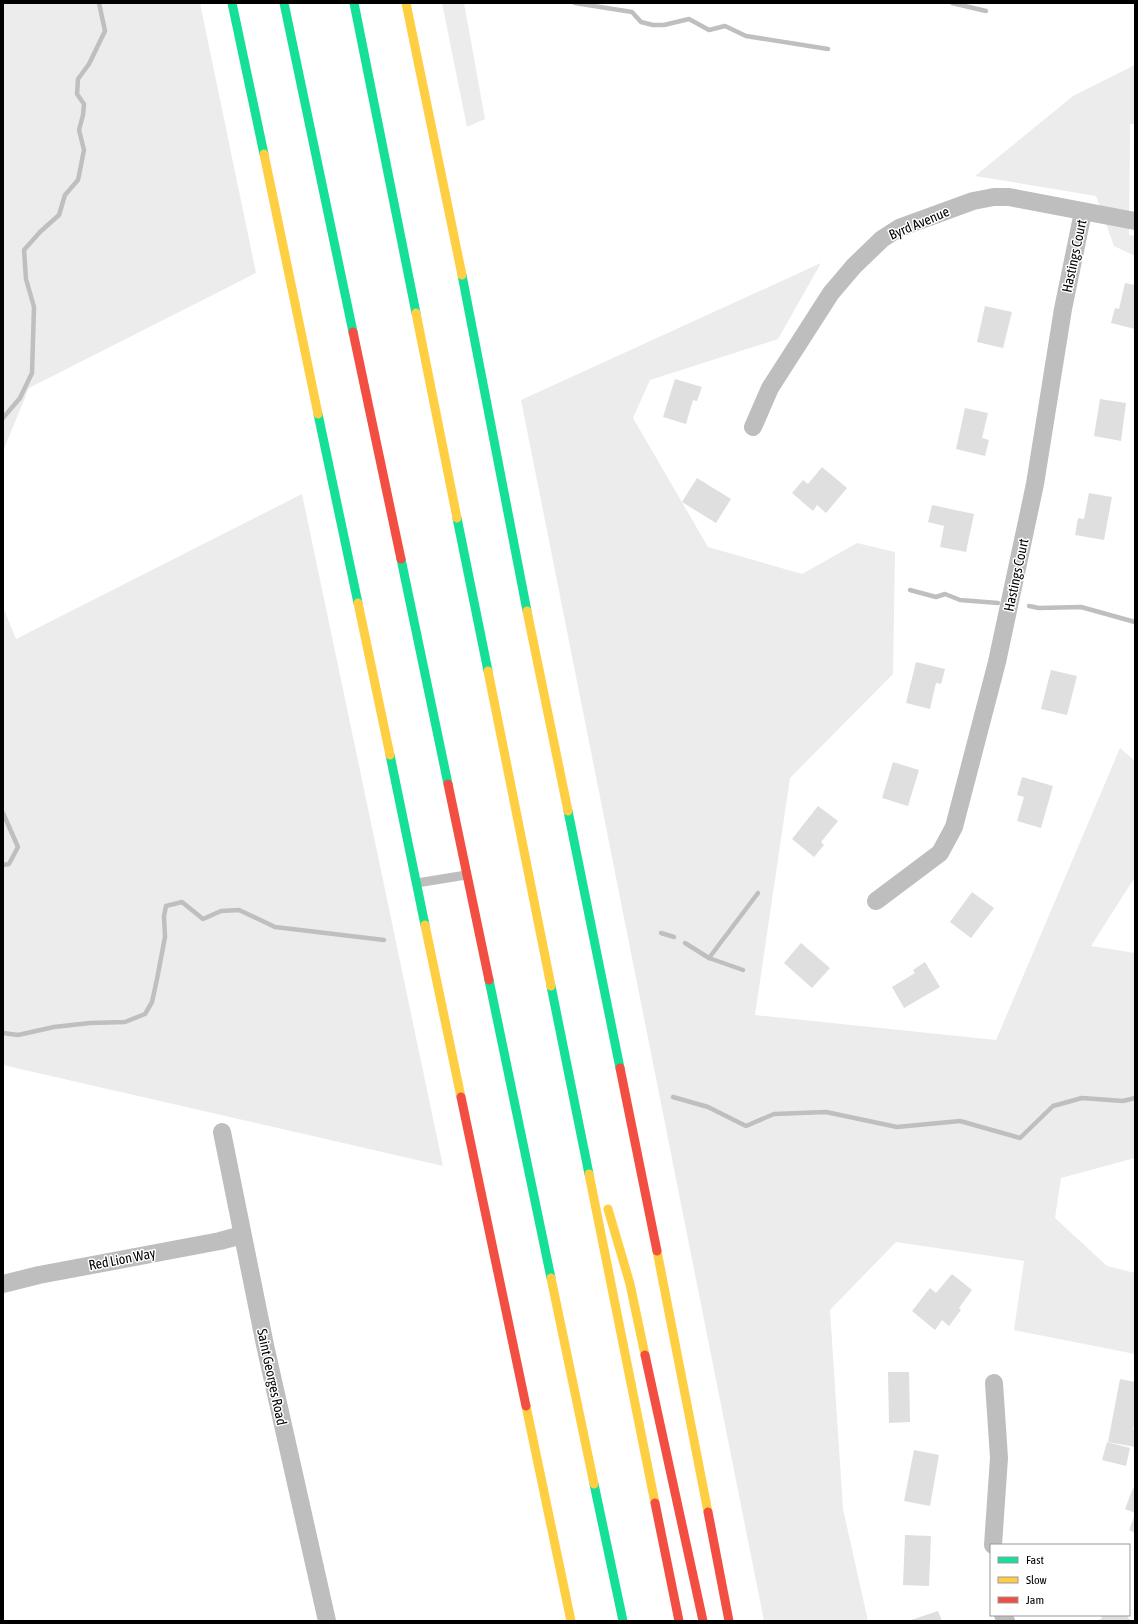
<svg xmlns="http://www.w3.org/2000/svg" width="1138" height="1624" viewBox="0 0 1138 1624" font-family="'Asap Condensed',sans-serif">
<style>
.green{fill:#ececec}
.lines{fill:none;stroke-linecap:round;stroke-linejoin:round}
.stream{stroke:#bfbfbf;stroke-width:4.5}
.building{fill:#dfdfdf}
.lane{stroke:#bebebe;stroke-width:9}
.street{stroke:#bebebe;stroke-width:18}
.fast{stroke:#16e098;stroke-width:9}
.slow{stroke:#ffcf43;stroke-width:9}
.jam{stroke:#f24e42;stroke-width:9}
.labels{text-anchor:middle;stroke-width:3;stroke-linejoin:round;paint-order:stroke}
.street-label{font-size:14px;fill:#000;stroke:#fff}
</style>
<rect width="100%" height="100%" fill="#fff"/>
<g class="green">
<path d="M3,3H200L256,273L29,388L3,451Z"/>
<path d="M442,3H464L485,119L467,127Z"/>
<path d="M1135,65V124H1130L1129,235L1135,236V256L1114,246L1096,196L975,176L1073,96Z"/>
<path d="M821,263L778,339L650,380L633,418L708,547L802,574L857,543L895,552L893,674L790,778L755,1015L996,1040L1120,748L1135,761V877L1091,946L1135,953V1158L1061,1178L1055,1218L1107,1266L1135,1273V1354L1014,1330L1024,1261L896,1242L830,1310L843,1509L868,1621H764L521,400Z"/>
<path d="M302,494L443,1166L3,1065V607L16,639Z"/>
</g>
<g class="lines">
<g class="stream">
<path d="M575,3L632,12L641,22L653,25H664L689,19L709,30L725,26L746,36L828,49"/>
<path d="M952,3L986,11"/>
<path d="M3,418L20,398L32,373L34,307L26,279L24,250L40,232L59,215L65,195L78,180L84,150L79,130L83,115L84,104L77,94L78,79L89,64L105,31L99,3"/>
<path d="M910,590L936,597L945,594L960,600L998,603"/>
<path d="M1029,606L1039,608L1081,607L1135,622"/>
<path d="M3,813L18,847L9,864L3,865"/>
<path d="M661,933L674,937"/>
<path d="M685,943L709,958L743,970"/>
<path d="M709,958L758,893"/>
<path d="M3,1033L18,1035L54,1027L90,1023L125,1022L145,1014L152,1002L157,979L165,937L164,916L166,906L182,902L203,919L221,911L239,910L275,927L384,940"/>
<path d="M673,1097L708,1107L746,1126L774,1114L826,1112L897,1127L960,1121L1020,1138L1053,1106L1082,1098L1123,1101L1135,1098"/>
</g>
</g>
<g class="building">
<path d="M1125,283L1135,285V329L1111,323L1115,308L1119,309Z"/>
<path d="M985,306L1012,312L1003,348L977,342Z"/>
<path d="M675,379L702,387L697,401L693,400L686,424L663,417Z"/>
<path d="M1100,399L1126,403L1121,441L1094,436Z"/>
<path d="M965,408L988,413L982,438L989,440L985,456L956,449Z"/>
<path d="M822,467L847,488L826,513L817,505L813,511L792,493L803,480L808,484Z"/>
<path d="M697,478L731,499L716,523L682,502Z"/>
<path d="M1089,493L1112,497L1104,540L1075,535L1078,518L1084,519Z"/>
<path d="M932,505L974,514L966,552L940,547L944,526L928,522Z"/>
<path d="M916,662L945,669L941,684L936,683L930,709L906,703Z"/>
<path d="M1051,670L1077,676L1067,715L1041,709Z"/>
<path d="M893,762L919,770L908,806L882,798Z"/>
<path d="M1022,777L1053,786L1041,828L1017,821L1024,797L1017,795Z"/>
<path d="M818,806L838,821L821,842L824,845L814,857L792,839Z"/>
<path d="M972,892L994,908L971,938L950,922Z"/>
<path d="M801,943L830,968L812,988L784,963Z"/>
<path d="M925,962L940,987L904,1008L892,987L915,973L913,970Z"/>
<path d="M952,1274L972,1290L959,1308L961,1310L949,1326L942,1320L935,1330L912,1311L930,1288L936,1293Z"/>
<path d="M888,1372H909L910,1422L889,1423Z"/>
<path d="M1120,1379L1135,1382V1421L1133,1430H1135V1447L1108,1442Z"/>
<path d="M1107,1442L1130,1448L1126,1466L1102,1460Z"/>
<path d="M914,1450L939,1455L930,1506L904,1501Z"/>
<path d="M1133,1488L1135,1489V1513L1125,1509Z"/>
<path d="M1135,1514V1533L1129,1530Z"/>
<path d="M905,1535L931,1536L929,1586L903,1585Z"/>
<path d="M938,1611L942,1621H908Z"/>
<path d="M1100,1615H1126L1131,1621H1100L1099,1620L1102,1618Z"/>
</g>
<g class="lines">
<path class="lane" d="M417,883L466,875"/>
<g class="street">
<path d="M753,427L770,388L831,293L854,266L882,239L899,228L973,201L994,197H1009L1135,221"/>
<path d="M876,901L940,853L954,827L997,662L1035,484L1063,309L1083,212"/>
<path d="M222,1132L265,1345L327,1621"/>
<path d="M3,1284L39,1275L220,1241L242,1235"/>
<path d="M993,1545L999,1458L994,1383"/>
<path d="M1003,1615L1006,1621"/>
</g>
<g class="fast">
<path d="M232,3L264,154"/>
<path d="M284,3L353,332"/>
<path d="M354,3L416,313"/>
<path d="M462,275L527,611"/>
<path d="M318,414L358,603"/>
<path d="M457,518L488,671"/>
<path d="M401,559L448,784"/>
<path d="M390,755L425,925"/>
<path d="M568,811L620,1068"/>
<path d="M489,980L551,1278"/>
<path d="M551,986L589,1174"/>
<path d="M594,1484L623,1621"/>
</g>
<g class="slow">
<path d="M406,3L462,275"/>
<path d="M264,154L318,414"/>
<path d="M416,313L457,518"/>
<path d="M358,603L390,755"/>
<path d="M527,611L568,811"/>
<path d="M488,671L551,986"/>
<path d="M425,925L461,1097"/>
<path d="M589,1174L655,1503"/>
<path d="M608,1209L630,1284L645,1355"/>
<path d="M657,1251L708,1512"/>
<path d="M551,1278L594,1484"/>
<path d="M526,1406L571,1621"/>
</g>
<g class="jam">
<path d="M353,332L401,559"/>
<path d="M448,784L489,980"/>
<path d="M620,1068L657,1251"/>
<path d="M461,1097L526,1406"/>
<path d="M645,1355L703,1621"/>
<path d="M655,1503L679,1621"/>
<path d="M708,1512L729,1621"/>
</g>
</g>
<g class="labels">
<g class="street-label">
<text transform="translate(919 223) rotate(-23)" y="5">Byrd Avenue</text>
<text transform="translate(1074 256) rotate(-78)" y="5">Hastings Court</text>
<text transform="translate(1016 575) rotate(-78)" y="5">Hastings Court</text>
<text transform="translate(122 1259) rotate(-11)" y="5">Red Lion Way</text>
<text transform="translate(272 1377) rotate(78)" y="5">Saint Georges Road</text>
</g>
</g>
<rect width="1138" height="1624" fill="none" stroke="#000000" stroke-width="8"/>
<rect x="990" y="1544" width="140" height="72" fill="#ffffff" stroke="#999999"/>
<rect x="998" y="1557" width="20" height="6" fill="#16e098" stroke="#999999"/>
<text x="1026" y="1564" font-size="12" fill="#000000">Fast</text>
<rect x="998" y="1577" width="20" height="6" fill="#ffcf43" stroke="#999999"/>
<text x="1026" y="1584" font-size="12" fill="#000000">Slow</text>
<rect x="998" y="1597" width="20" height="6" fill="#f24e42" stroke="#999999"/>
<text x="1026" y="1604" font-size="12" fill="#000000">Jam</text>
</svg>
